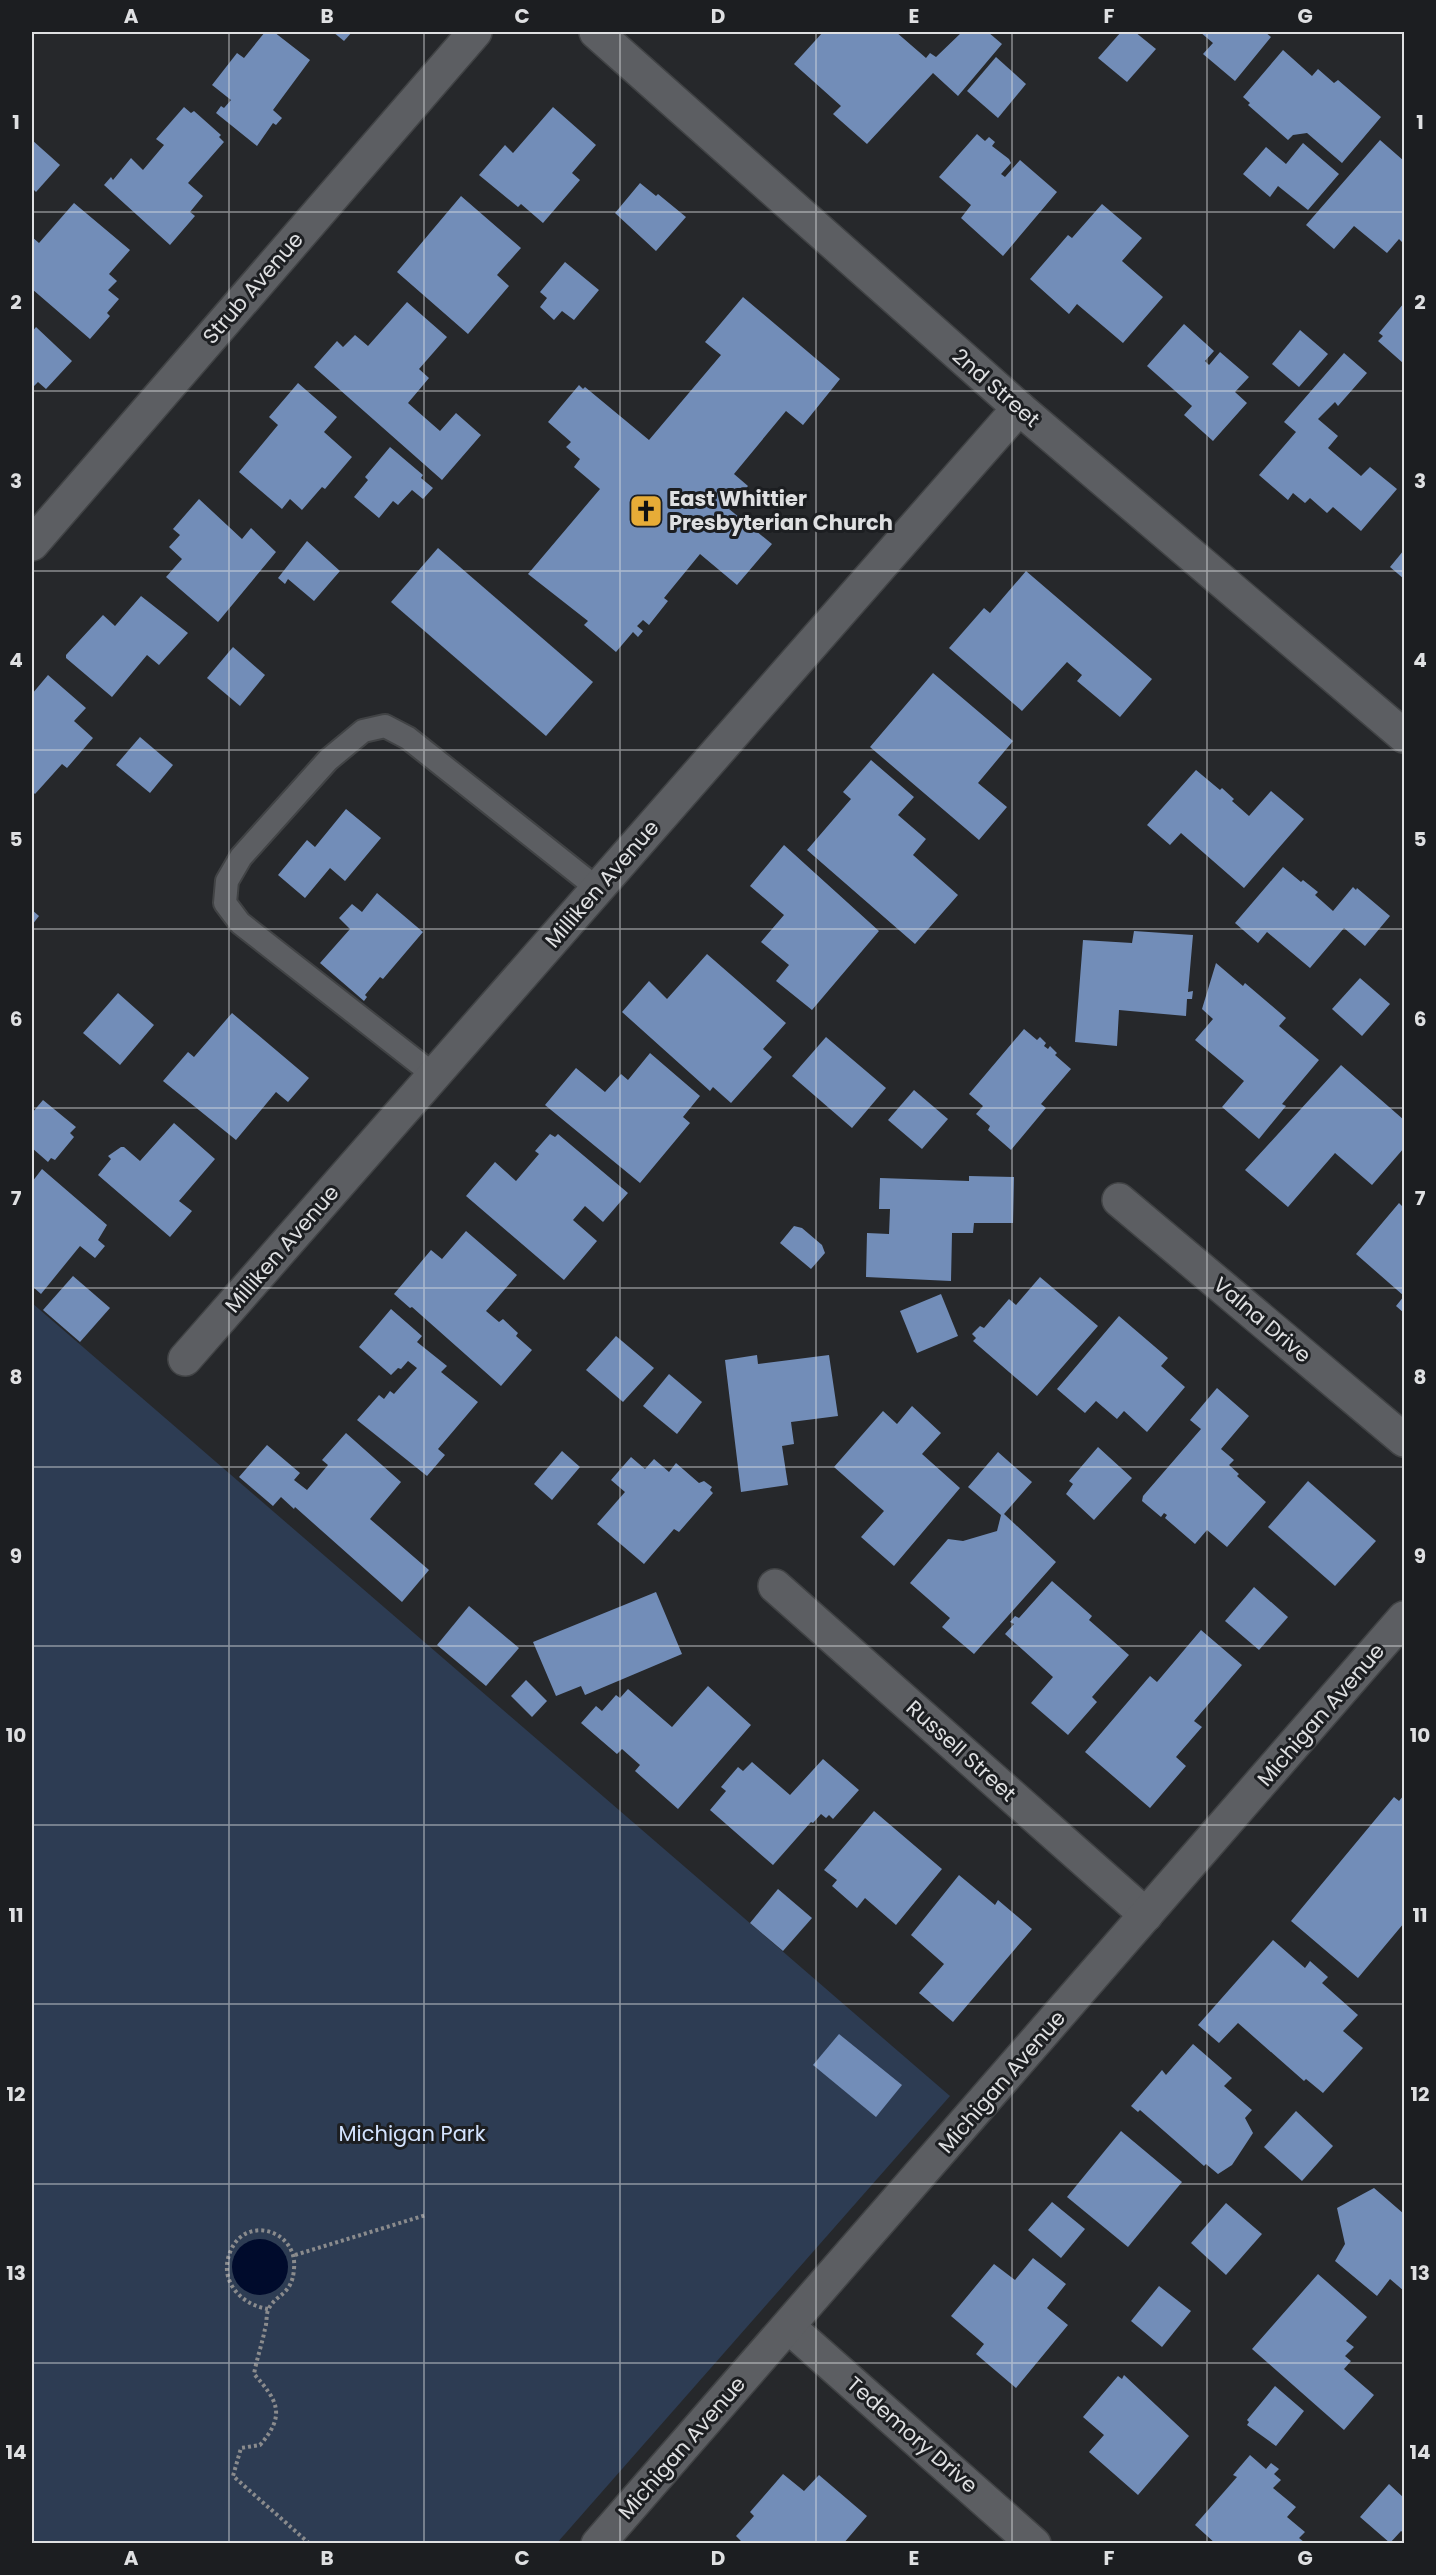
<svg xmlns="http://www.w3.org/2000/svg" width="1436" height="2575" viewBox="0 0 1436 2575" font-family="Poppins,sans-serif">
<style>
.green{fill:#2d3c53}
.water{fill:#000b2c}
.building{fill:#728db8}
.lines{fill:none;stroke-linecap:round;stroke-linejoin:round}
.service-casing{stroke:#414345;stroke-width:26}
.minor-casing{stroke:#414345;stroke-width:36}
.path{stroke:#8a8b8d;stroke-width:4;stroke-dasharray:3 3;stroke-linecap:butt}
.service{stroke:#5c5e62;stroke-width:22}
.minor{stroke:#5c5e62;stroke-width:33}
.grid{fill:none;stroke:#dfe0e2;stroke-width:1.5;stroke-opacity:0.55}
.labels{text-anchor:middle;stroke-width:6;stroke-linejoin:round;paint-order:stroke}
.street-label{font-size:21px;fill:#dfe0e2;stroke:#1c1e21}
.poi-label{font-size:21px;font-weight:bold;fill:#dfe0e2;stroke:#1c1e21;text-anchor:start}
.park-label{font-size:21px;fill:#d3e3fe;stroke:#1c1e21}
.neatline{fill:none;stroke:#dfe0e2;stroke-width:2}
.grid-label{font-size:20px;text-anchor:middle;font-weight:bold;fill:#dfe0e2}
</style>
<rect width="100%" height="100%" fill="#26282b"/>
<path class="green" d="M32,1303L950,2096L557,2543H32Z"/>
<circle class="water" cx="260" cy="2267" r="28"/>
<g class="building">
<path d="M265,32H274L310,60L273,110L282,118L276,125L273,123L257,146L216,113L221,106L224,108L231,100L212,85L237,53L244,58Z"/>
<path d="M333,32H352L344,41Z"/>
<path d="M823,32H896L926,58L930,53L936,57L962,32H988L1002,44L958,96L933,73L867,144L833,114L841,106L794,64Z"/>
<path d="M1121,32H1135L1156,49L1127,82L1098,58Z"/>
<path d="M1200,32H1265L1271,37L1235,81L1203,54L1213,43Z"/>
<path d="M1283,50L1312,76L1318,69L1334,83L1338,80L1381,117L1342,163L1307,133L1293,135L1288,140L1248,105L1250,103L1243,97Z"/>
<path d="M996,57L1026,84L998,118L967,91Z"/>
<path d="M184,107L191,113L194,111L221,135L219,137L224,142L188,183L203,196L190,212L195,216L170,245L104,185L111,177L113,180L131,158L143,170L164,145L156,139Z"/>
<path d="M553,107L596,145L572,173L580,180L543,223L521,204L518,207L479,175L505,145L513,153Z"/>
<path d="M977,134L985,141L989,137L995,142L992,146L1009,159L1011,163L1001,174L1005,177L1020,160L1057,192L1003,256L961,218L971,205L939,177Z"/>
<path d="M32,140L60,165L36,192L32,188Z"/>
<path d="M1380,140L1404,161V244L1399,239L1387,253L1354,226L1334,249L1306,225Z"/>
<path d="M1303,143L1339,174L1308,210L1278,186L1270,197L1243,174L1266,147L1286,164Z"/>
<path d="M640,183L656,196L658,194L686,217L656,251L615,213Z"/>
<path d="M461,196L521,248L497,275L509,286L468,334L397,272Z"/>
<path d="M74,203L130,250L109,274L117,281L108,290L119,299L107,313L110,316L90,339L32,289V237L39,243Z"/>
<path d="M1102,204L1142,238L1122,261L1163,297L1123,343L1077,304L1069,314L1030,279L1068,235L1072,238Z"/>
<path d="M565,262L599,290L574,320L562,311L554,320L540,307L547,298L540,292Z"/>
<path d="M743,297L840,379L803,425L786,411L734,474L748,486L729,509L772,544L737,585L700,554L664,598L668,601L649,625L643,620L637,626L643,631L638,637L633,632L616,652L584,625L588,621L528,574L600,489L574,467L580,459L566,447L571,442L548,422L579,385L583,389L585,387L649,440L721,355L705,342Z"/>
<path d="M407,302L447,337L419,369L429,378L408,403L440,431L456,413L481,435L442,480L314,367L337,341L343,347L355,335L368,346Z"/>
<path d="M1404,303V361L1403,363L1378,341L1383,336L1379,333Z"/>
<path d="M1184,324L1214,351L1205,361L1209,365L1220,352L1249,377L1235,392L1247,403L1213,441L1184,415L1192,406L1147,366Z"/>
<path d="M36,327L72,361L46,389L38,382L32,388V332Z"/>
<path d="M1300,330L1328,354L1299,387L1272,364Z"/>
<path d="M1344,353L1367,373L1338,406L1335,402L1318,419L1338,436L1328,448L1361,476L1370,467L1397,489L1361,531L1333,507L1327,513L1310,498L1305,503L1293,493L1288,500L1259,475L1296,432L1284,422Z"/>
<path d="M298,383L337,417L324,432L352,457L325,489L322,487L302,510L290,499L282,509L239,472L278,425L269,417Z"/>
<path d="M390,447L423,475L421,478L433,488L423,499L412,490L398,505L393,501L379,518L354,497L368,480L365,477Z"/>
<path d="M199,499L242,539L251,528L276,552L218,622L166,577L182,559L169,547L180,535L173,529Z"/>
<path d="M307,541L340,571L314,601L288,579L285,584L278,578Z"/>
<path d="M438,548L593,682L546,736L391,602Z"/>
<path d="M1404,550V579L1390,567Z"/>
<path d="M1026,571L1152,679L1120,717L1077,681L1082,675L1067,662L1022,711L949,648L984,608L990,613Z"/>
<path d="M141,596L188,633L159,665L147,655L112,697L66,658V655L103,615L115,626Z"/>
<path d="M233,647L265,675L240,706L207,678Z"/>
<path d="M933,673L1013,741L978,783L1007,807L979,840L870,747Z"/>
<path d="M48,675L86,708L74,721L93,738L67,768L62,764L35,794L32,791V694Z"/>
<path d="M140,737L173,765L150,793L116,765Z"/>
<path d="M871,760L914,797L898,815L926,839L913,855L958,895L915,944L807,850L851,799L843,792Z"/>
<path d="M1196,770L1220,790L1222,788L1234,799L1232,801L1249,816L1271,791L1304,819L1244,888L1181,833L1170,845L1147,825Z"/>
<path d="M346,809L381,838L345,881L330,868L305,898L278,875L307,840L315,847Z"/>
<path d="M784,845L879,931L812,1010L776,981L789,965L761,942L784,915L750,886Z"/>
<path d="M1283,867L1301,882L1303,880L1318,892L1315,895L1333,911L1353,887L1356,890L1357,888L1390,916L1365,946L1344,928L1310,968L1267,932L1258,943L1235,923Z"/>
<path d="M377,893L423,932L383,979L380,977L365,995L367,997L364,1001L320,963L350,929L339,918L352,904L362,912Z"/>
<path d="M32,910L39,916L32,925Z"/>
<path d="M1134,931L1193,935L1188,992L1193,991L1192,999H1187L1186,1016L1119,1010L1117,1046L1075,1042L1083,940L1132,943Z"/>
<path d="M707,954L786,1023L763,1049L772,1057L731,1103L713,1087L710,1091L622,1012L649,981L667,999Z"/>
<path d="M1216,963L1243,986L1245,983L1286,1018L1279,1026L1319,1060L1282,1104L1286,1106L1259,1139L1222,1107L1244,1081L1195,1040L1213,1019L1202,1009Z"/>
<path d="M1360,978L1390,1004L1362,1036L1332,1009Z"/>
<path d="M118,993L154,1025L120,1065L83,1033Z"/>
<path d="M232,1013L309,1078L288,1102L276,1092L236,1140L163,1081L188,1052L194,1057Z"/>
<path d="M1024,1029L1037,1040L1040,1037L1046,1043L1044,1046L1048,1049L1050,1046L1057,1053L1055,1055L1071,1069L1041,1104L1046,1108L1011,1150L988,1130L990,1126L976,1114L983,1106L969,1094Z"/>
<path d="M826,1037L886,1088L852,1128L792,1076Z"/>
<path d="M650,1053L700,1096L683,1117L690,1123L640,1183L545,1105L576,1068L605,1092L621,1074L628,1080Z"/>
<path d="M1341,1065L1404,1120V1148L1372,1185L1335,1153L1288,1207L1245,1170Z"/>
<path d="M914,1090L948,1119L922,1149L888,1120Z"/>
<path d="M43,1100L76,1127L70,1133L74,1137L55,1160L51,1158L48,1162L32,1148V1113Z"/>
<path d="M174,1123L215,1159L179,1201L192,1211L170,1237L98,1175L111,1159L108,1156L121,1147H124L140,1161Z"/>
<path d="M550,1134L555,1137L558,1134L628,1193L603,1222L585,1206L573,1220L597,1241L564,1280L466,1196L495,1162L516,1181L539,1154L535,1151Z"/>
<path d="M42,1169L107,1225L98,1240L105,1246L95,1258L80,1246L41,1294L32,1286V1182Z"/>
<path d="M969,1176L1014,1177L1013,1223H974L973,1233H952L951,1281L866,1277L867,1233L889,1234L890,1209H879L880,1178L969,1181Z"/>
<path d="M1399,1203L1404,1208V1313L1396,1306L1404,1296L1356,1254Z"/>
<path d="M794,1226L802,1228L822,1245L825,1253L811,1269L780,1243Z"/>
<path d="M466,1231L517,1275L486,1311L499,1322L503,1319L518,1333L516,1336L532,1350L501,1386L412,1307L410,1308L394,1294L431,1250L442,1259Z"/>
<path d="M73,1276L110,1308L80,1342L43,1310Z"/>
<path d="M1040,1277L1098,1326L1037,1396L973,1341L976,1338L972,1334L980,1326L984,1328L1009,1299L1016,1305Z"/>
<path d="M941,1294L958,1336L917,1353L900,1311Z"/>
<path d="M391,1309L422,1336L417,1342L447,1366L441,1372L478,1402L438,1449L445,1455L427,1476L357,1420L379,1395L384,1399L390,1391L394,1394L417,1368L408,1361L401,1369L398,1368L391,1375L359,1347Z"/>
<path d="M1119,1316L1168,1358L1161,1366L1185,1387L1147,1432L1124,1411L1117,1419L1096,1401L1085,1413L1057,1389Z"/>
<path d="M616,1336L654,1368L623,1402L586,1370Z"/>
<path d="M757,1355L758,1364L829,1355L838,1416L791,1422L794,1444L782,1446L788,1485L741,1492L725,1360Z"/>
<path d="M669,1374L702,1402L677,1434L643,1406Z"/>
<path d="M1217,1388L1249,1416L1221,1449L1234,1460L1229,1465L1239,1474L1237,1476L1266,1502L1227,1547L1207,1530L1195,1544L1165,1518L1167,1515L1164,1513L1161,1517L1142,1501L1143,1496L1201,1429L1190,1420Z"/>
<path d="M912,1406L941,1433L922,1454L960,1488L894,1566L861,1537L884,1511L834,1467L883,1411L897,1424Z"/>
<path d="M346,1433L401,1482L370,1519L429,1570L402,1602L295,1507L294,1509L281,1497L273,1506L239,1477L267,1445L300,1473L294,1480L307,1490L328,1465L322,1460Z"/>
<path d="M1098,1447L1132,1478L1094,1520L1066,1494L1073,1484L1069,1481Z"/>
<path d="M562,1451L580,1467L552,1500L534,1484Z"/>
<path d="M998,1452L1032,1482L1004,1514L1056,1562L974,1654L942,1627L950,1618L910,1583L948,1539L963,1541L997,1531L1001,1515L968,1487Z"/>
<path d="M631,1457L645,1469L654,1459L669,1472L676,1463L699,1483L704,1481L712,1487L710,1490L713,1493L679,1532L674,1529L644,1564L597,1524L625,1492L611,1480Z"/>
<path d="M1308,1481L1376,1541L1335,1586L1268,1527Z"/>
<path d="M1052,1581L1092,1616L1089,1620L1129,1655L1092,1697L1097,1702L1068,1735L1031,1703L1053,1677L1005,1634L1014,1624L1010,1622L1015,1616L1019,1618Z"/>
<path d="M1254,1587L1288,1617L1259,1650L1225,1621Z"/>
<path d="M656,1592L682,1654L585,1695L581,1686L556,1696L533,1642Z"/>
<path d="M469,1606L519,1648L486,1686L437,1645Z"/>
<path d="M1201,1630L1242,1665L1194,1721L1202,1727L1176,1757L1186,1766L1150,1808L1085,1752L1150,1676L1157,1682Z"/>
<path d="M526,1680L547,1701L532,1717L511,1696Z"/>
<path d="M708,1686L751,1725L678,1809L635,1771L640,1765L622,1749L617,1754L581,1723L596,1706L602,1711L616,1695L620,1698L628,1689L672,1727Z"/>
<path d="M823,1759L859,1790L833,1819L829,1815L826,1818L821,1814L813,1823L811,1822L773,1865L710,1810L726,1791L721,1787L738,1767L743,1771L752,1762L790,1795Z"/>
<path d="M1404,1795V1923L1358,1978L1291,1921L1394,1797L1399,1801Z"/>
<path d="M874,1811L942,1869L896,1925L865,1898L857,1908L832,1886L837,1880L824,1870Z"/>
<path d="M959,1875L995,1905L998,1900L1032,1929L953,2022L919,1993L944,1964L911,1935Z"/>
<path d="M778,1889L812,1918L783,1951L750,1923Z"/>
<path d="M1273,1940L1305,1968L1310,1961L1328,1977L1322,1983L1358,2015L1343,2031L1363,2048L1323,2093L1306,2079L1304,2081L1238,2023L1219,2043L1198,2025Z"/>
<path d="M839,2034L902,2085L876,2117L813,2065Z"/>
<path d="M1193,2044L1232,2078L1224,2086L1252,2110L1245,2118L1253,2133L1232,2165L1218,2174L1206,2164L1204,2166L1140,2110L1138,2112L1131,2106L1162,2070L1166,2075Z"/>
<path d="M1296,2111L1333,2146L1302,2181L1264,2147Z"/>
<path d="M1121,2131L1182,2182L1128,2247L1067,2197Z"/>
<path d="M1374,2188L1404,2214V2291L1390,2279L1377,2296L1335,2261L1345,2244L1337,2208Z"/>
<path d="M1052,2202L1085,2229L1061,2258L1028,2230Z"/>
<path d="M1226,2203L1262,2234L1226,2275L1191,2243Z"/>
<path d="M1033,2258L1066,2284L1047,2308L1068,2325L1016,2388L976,2354L984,2344L951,2316L994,2264L1015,2280Z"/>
<path d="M1318,2274L1367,2317L1346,2341L1354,2347L1345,2356L1351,2361L1344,2369L1374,2395L1344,2430L1252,2349Z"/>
<path d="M1159,2286L1191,2311L1162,2347L1131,2321Z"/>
<path d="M1124,2375L1189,2436L1138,2495L1089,2452L1104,2435L1083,2417L1118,2376L1122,2379Z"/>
<path d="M1275,2386L1304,2411L1276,2446L1247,2425L1249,2422L1247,2420Z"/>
<path d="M1250,2455L1266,2469L1271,2463L1279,2469L1274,2474L1281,2480L1273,2488L1296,2507L1287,2517L1305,2532L1299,2538L1304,2542L1302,2544H1216L1195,2525L1237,2477L1233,2475Z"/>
<path d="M783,2474L804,2491L819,2475L867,2516L843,2544H744L736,2536L754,2516L750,2512Z"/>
<path d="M1389,2484L1404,2498V2533L1401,2531L1390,2543L1360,2517Z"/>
</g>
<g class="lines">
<defs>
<path id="service" d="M434,1075L240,923L225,903L227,881L241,857L328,760L363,731L385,726L408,738L598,889"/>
<g id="minor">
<path d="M596,32L1019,408L1404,736"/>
<path d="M32,544L475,32"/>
<path d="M1119,1200L1404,1440"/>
<path d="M185,1359L1019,408"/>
<path d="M775,1586L1146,1915"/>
<path d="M789,2327L1034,2544"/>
<path d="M598,2544L1404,1618"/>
</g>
</defs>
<use href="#service" class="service-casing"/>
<use href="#minor" class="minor-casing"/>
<g class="path">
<path d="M295,2255L426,2215"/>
<path d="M268,2309C241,2305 217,2280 231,2250C246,2215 298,2230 294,2269C292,2296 276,2293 268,2310C266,2316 267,2323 265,2329C262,2344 257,2358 254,2374C278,2401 286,2415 260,2445L241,2448L233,2476L310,2544"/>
</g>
<use href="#service" class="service"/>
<use href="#minor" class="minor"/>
</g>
<path class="grid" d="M229,32V2544M424,32V2544M620,32V2544M816,32V2544M1012,32V2544M1207,32V2544M32,212H1404M32,391H1404M32,571H1404M32,750H1404M32,929H1404M32,1108H1404M32,1288H1404M32,1467H1404M32,1646H1404M32,1825H1404M32,2004H1404M32,2184H1404M32,2363H1404"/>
<defs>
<symbol id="church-square" viewBox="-11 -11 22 22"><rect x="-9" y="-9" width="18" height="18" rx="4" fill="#e7ac37" stroke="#1c1e21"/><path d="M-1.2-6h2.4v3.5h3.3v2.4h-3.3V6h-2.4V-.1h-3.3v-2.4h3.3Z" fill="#111"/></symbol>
</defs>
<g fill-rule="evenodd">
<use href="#church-square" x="627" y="492" width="38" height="38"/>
</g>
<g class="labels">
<g class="street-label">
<text transform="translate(253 288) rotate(-49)" y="7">Strub Avenue</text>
<text transform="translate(996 388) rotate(41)" y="7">2nd Street</text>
<text transform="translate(602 884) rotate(-49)" y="7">Milliken Avenue</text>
<text transform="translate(282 1249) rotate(-49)" y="7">Milliken Avenue</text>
<text transform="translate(1262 1320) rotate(40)" y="7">Valna Drive</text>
<text transform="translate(1321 1715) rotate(-49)" y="7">Michigan Avenue</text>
<text transform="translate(961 1751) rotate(42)" y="7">Russell Street</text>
<text transform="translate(1002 2082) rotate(-49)" y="7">Michigan Avenue</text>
<text transform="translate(912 2435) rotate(41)" y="7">Tedemory Drive</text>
<text transform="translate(682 2448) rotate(-49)" y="7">Michigan Avenue</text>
</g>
<g class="poi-label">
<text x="669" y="506">East Whittier<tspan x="669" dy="24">Presbyterian Church</tspan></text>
</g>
<g class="park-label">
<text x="412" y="2141">Michigan Park</text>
</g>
</g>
<rect width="1436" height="2575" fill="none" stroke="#1c1e21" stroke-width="66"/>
<rect x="33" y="33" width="1370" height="2509" class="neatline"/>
<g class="grid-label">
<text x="131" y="23">A</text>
<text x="327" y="23">B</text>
<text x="522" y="23">C</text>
<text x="718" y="23">D</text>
<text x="914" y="23">E</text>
<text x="1109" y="23">F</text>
<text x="1305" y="23">G</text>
<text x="16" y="129">1</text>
<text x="1420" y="129">1</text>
<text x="16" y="309">2</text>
<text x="1420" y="309">2</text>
<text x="16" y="488">3</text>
<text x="1420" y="488">3</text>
<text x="16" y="667">4</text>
<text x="1420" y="667">4</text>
<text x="16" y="846">5</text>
<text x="1420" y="846">5</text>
<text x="16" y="1026">6</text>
<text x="1420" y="1026">6</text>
<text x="16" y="1205">7</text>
<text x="1420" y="1205">7</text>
<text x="16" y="1384">8</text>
<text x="1420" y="1384">8</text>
<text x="16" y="1563">9</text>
<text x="1420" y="1563">9</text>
<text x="16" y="1742">10</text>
<text x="1420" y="1742">10</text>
<text x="16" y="1922">11</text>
<text x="1420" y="1922">11</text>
<text x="16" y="2101">12</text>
<text x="1420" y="2101">12</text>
<text x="16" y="2280">13</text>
<text x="1420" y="2280">13</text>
<text x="16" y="2459">14</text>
<text x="1420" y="2459">14</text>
<text x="131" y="2565">A</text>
<text x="327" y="2565">B</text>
<text x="522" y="2565">C</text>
<text x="718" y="2565">D</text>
<text x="914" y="2565">E</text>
<text x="1109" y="2565">F</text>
<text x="1305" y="2565">G</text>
</g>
</svg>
